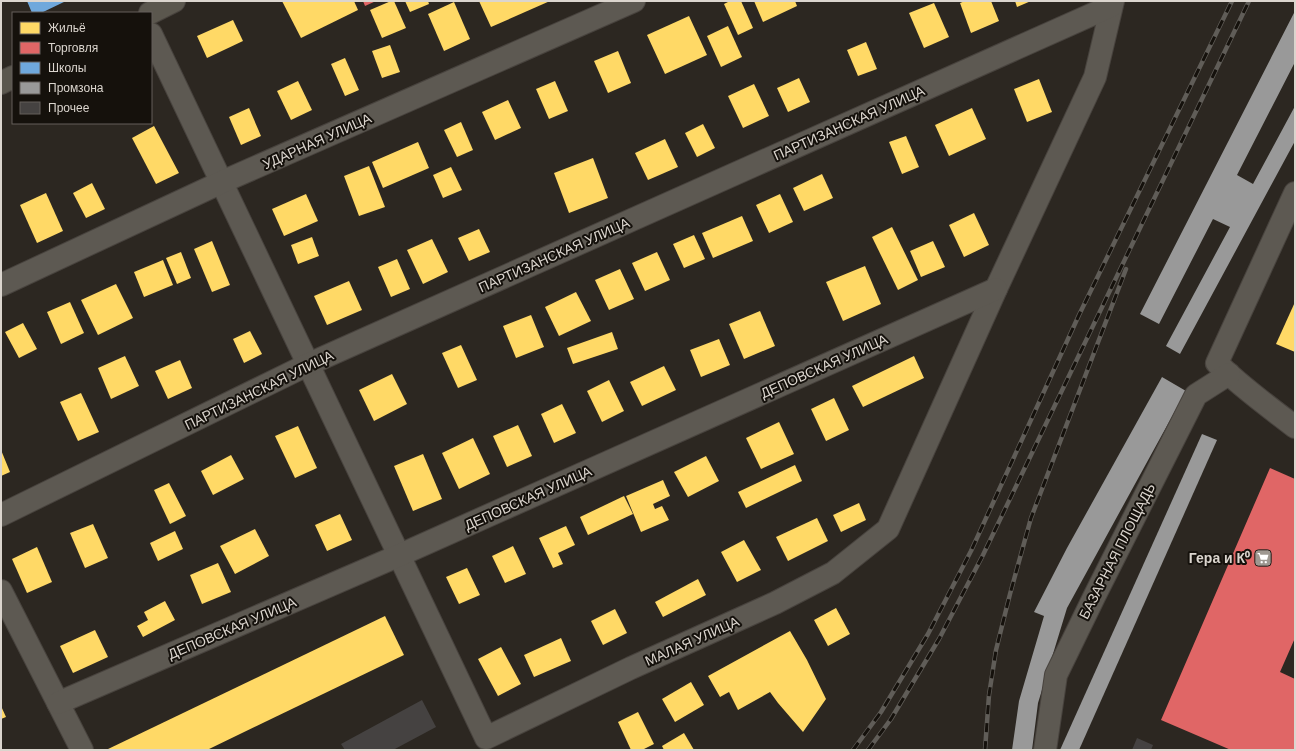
<svg xmlns="http://www.w3.org/2000/svg" width="1296" height="751" viewBox="0 0 1296 751" font-family="Helvetica,sans-serif">
<style>
.homes{fill:#ffd966}
.shops{fill:#e06666}
.schools{fill:#6fa8dc}
.industry{fill:#999}
.building{fill:#454241}
.lines{fill:none;stroke-linecap:round;stroke-linejoin:round}
.minor-casing{stroke:#48433e;stroke-width:24}
.primary-casing{stroke:#48433e;stroke-width:24}
.minor{stroke:#5d5952;stroke-width:22}
.primary{stroke:#5b574e;stroke-width:22}
.rail-casing{stroke:#605d58;stroke-width:4.5}
.rail{stroke:#15110c;stroke-width:3;stroke-dasharray:9;stroke-linecap:butt}
.labels{text-anchor:middle;stroke-width:4;stroke-linejoin:round;paint-order:stroke}
.street-label{font-size:14px;fill:#dbd5ce;stroke:#15110c}
.poi-label{font-size:14px;font-weight:bold;fill:#dbd5ce;stroke:#15110c;text-anchor:end}
</style>
<rect width="100%" height="100%" fill="#2c2721"/>
<g class="homes">
<path d="M282,1H354L358,10L301,38Z"/>
<path d="M391,1H394L406,28L382,38L370,10Z"/>
<path d="M405,1H428L429,4L410,12Z"/>
<path d="M479,1H550L491,27Z"/>
<path d="M730,1H741L753,28L738,35L724,4Z"/>
<path d="M754,1H795L797,6L763,22Z"/>
<path d="M965,1H991L999,21L971,33L960,3Z"/>
<path d="M1015,1H1031L1017,7Z"/>
<path d="M454,2L470,39L444,51L428,14Z"/>
<path d="M934,3L949,37L924,48L909,13Z"/>
<path d="M689,16L707,55L665,74L647,35Z"/>
<path d="M233,20L243,41L207,58L197,36Z"/>
<path d="M728,26L742,57L721,67L707,36Z"/>
<path d="M866,42L877,69L858,76L847,50Z"/>
<path d="M390,45L400,72L382,78L372,51Z"/>
<path d="M618,51L631,83L608,93L594,61Z"/>
<path d="M345,58L359,90L345,96L331,64Z"/>
<path d="M799,78L810,102L788,112L777,88Z"/>
<path d="M1039,79L1052,112L1027,122L1014,89Z"/>
<path d="M298,81L312,110L291,120L277,91Z"/>
<path d="M555,81L568,111L549,119L536,89Z"/>
<path d="M754,84L769,116L743,128L728,96Z"/>
<path d="M508,100L521,128L495,140L482,112Z"/>
<path d="M249,108L261,136L241,145L229,117Z"/>
<path d="M972,108L986,139L949,156L935,125Z"/>
<path d="M461,122L473,150L457,157L444,130Z"/>
<path d="M703,124L715,148L697,157L685,133Z"/>
<path d="M154,126L179,173L156,184L132,138Z"/>
<path d="M906,136L919,167L902,174L889,142Z"/>
<path d="M665,139L678,167L648,180L635,153Z"/>
<path d="M418,142L429,168L383,188L372,162Z"/>
<path d="M593,158L608,198L569,213L554,173Z"/>
<path d="M369,166L385,207L359,216L344,176Z"/>
<path d="M451,167L462,190L443,198L433,175Z"/>
<path d="M822,174L833,198L804,211L793,188Z"/>
<path d="M92,183L105,209L86,218L73,193Z"/>
<path d="M46,193L63,231L37,243L20,205Z"/>
<path d="M306,194L318,221L284,236L272,209Z"/>
<path d="M780,194L793,222L769,233L756,205Z"/>
<path d="M974,213L989,245L964,257L949,225Z"/>
<path d="M742,216L753,241L713,258L702,233Z"/>
<path d="M892,227L918,280L898,290L872,237Z"/>
<path d="M479,229L490,252L469,261L458,238Z"/>
<path d="M694,235L705,259L684,268L673,244Z"/>
<path d="M312,237L319,256L298,264L291,245Z"/>
<path d="M432,239L448,272L423,284L407,250Z"/>
<path d="M212,241L230,285L212,292L194,249Z"/>
<path d="M933,241L945,267L921,277L910,251Z"/>
<path d="M181,252L191,278L177,284L166,258Z"/>
<path d="M657,252L670,280L645,291L632,263Z"/>
<path d="M397,259L410,289L391,297L378,267Z"/>
<path d="M163,260L173,285L144,297L134,272Z"/>
<path d="M865,266L881,304L843,321L826,282Z"/>
<path d="M620,269L634,299L609,310L595,280Z"/>
<path d="M349,281L362,310L327,325L314,296Z"/>
<path d="M116,284L133,318L98,335L81,300Z"/>
<path d="M576,292L591,321L559,336L545,307Z"/>
<path d="M70,302L84,333L61,344L47,312Z"/>
<path d="M1295,302V352L1276,344Z"/>
<path d="M760,311L775,346L744,359L729,324Z"/>
<path d="M531,315L544,347L516,358L503,326Z"/>
<path d="M23,323L37,349L19,358L5,332Z"/>
<path d="M250,331L262,354L244,363L233,339Z"/>
<path d="M612,332L618,349L573,364L567,348Z"/>
<path d="M719,339L730,365L701,377L690,350Z"/>
<path d="M461,345L477,380L458,388L442,353Z"/>
<path d="M125,356L139,386L111,399L98,368Z"/>
<path d="M914,356L924,378L863,407L852,386Z"/>
<path d="M180,360L192,388L168,399L155,371Z"/>
<path d="M664,366L676,390L642,406L630,382Z"/>
<path d="M392,374L407,404L374,421L359,390Z"/>
<path d="M609,380L624,411L602,422L587,391Z"/>
<path d="M81,393L99,432L78,441L60,402Z"/>
<path d="M834,398L849,430L826,441L811,409Z"/>
<path d="M562,404L576,433L554,443L541,414Z"/>
<path d="M779,422L794,454L761,469L746,438Z"/>
<path d="M518,425L532,456L507,467L493,436Z"/>
<path d="M298,426L317,468L295,478L275,436Z"/>
<path d="M473,438L490,474L459,489L442,453Z"/>
<path d="M1,450L10,472L1,476Z"/>
<path d="M423,454L442,499L413,511L394,466Z"/>
<path d="M231,455L244,479L213,495L201,471Z"/>
<path d="M706,456L719,481L688,497L674,472Z"/>
<path d="M795,465L802,481L746,508L738,492Z"/>
<path d="M663,480L670,496L653,504L655,509L662,506L669,520L641,532L626,496Z"/>
<path d="M169,483L186,516L170,524L154,490Z"/>
<path d="M624,496L633,514L588,535L580,517Z"/>
<path d="M859,503L866,520L841,532L833,515Z"/>
<path d="M340,514L352,540L327,551L315,525Z"/>
<path d="M817,518L828,541L788,561L776,537Z"/>
<path d="M93,524L108,558L85,568L70,533Z"/>
<path d="M566,526L575,545L558,553L563,564L553,568L539,538Z"/>
<path d="M255,529L269,556L235,574L220,546Z"/>
<path d="M175,531L183,549L158,561L150,543Z"/>
<path d="M744,540L761,570L737,582L721,552Z"/>
<path d="M513,546L526,574L505,583L492,556Z"/>
<path d="M37,547L52,582L27,593L12,559Z"/>
<path d="M218,563L231,592L202,604L190,575Z"/>
<path d="M467,568L480,595L459,604L446,577Z"/>
<path d="M698,579L706,595L663,617L655,602Z"/>
<path d="M165,601L175,620L143,637L137,626L148,620L144,612Z"/>
<path d="M836,608L850,634L828,646L814,620Z"/>
<path d="M615,609L627,633L603,645L591,621Z"/>
<path d="M385,616L404,655L207,750H106Z"/>
<path d="M95,630L108,657L73,673L60,646Z"/>
<path d="M790,631L807,660L826,699L803,732L778,703L770,692L738,710L729,692L720,697L708,676Z"/>
<path d="M561,638L571,661L534,677L524,655Z"/>
<path d="M501,647L521,684L498,696L478,659Z"/>
<path d="M691,682L704,705L675,722L662,699Z"/>
<path d="M1,706L6,717L1,719Z"/>
<path d="M638,712L654,744L642,750H631L618,722Z"/>
<path d="M684,733L694,750H664L662,746Z"/>
</g>
<g class="shops">
<path d="M363,1H376L365,6Z"/>
<path d="M1270,468L1295,479V638L1280,672L1295,679V750H1231L1161,720Z"/>
</g>
<path class="schools" d="M27,1H66L41,13H32Z"/>
<g class="industry">
<path d="M1295,11V62L1237,175L1253,184L1295,106V141L1180,354L1166,346L1230,227L1213,219L1159,324L1140,314Z"/>
<path d="M1162,377L1186,391L1067,608L1038,703L1032,750H1012L1019,701L1044,616L1034,612L1067,548Z"/>
<path d="M1202,434L1217,440L1079,750H1060Z"/>
</g>
<g class="building">
<path d="M422,700L436,727L393,750H345L341,744Z"/>
<path d="M1137,738L1153,745L1151,750H1132Z"/>
</g>
<g class="lines">
<defs>
<g id="minor">
<path d="M151,34L486,738L631,668L775,603L833,573L888,529L996,289L1095,77L1113,1"/>
<path d="M1295,193L1217,363C1241,387 1268,406 1295,427"/>
<path d="M1,285L222,182L634,1"/>
<path d="M1,515L309,364L1111,6"/>
<path d="M1,591L82,750"/>
<path d="M58,703L400,555L996,289"/>
<path d="M1045,750L1056,675L1095,595L1196,395L1229,374"/>
</g>
<g id="primary">
<path d="M150,13L174,1"/>
<path d="M1,83L13,77"/>
</g>
</defs>
<use href="#minor" class="minor-casing"/>
<use href="#primary" class="primary-casing"/>
<use href="#minor" class="minor"/>
<use href="#primary" class="primary"/>
<defs>
<g id="rail">
<path d="M853,750L881,712L928,634L971,551L1079,315L1232,1"/>
<path d="M868,750L891,719L939,639L983,555L1249,1"/>
<path d="M985,750L989,695L996,650L1010,594L1031,518L1126,269"/>
</g>
</defs>
<use href="#rail" class="rail-casing"/>
<use href="#rail" class="rail"/>
</g>
<defs>
<symbol id="supermarket-square" viewBox="-11 -11 22 22"><rect x="-9" y="-9" width="18" height="18" rx="4" fill="#9e9891" stroke="#15110c"/><path d="M-6-5.5h2.5l.6 2H6L4.5 2H-2.5L-4.4-4H-6ZM-1.5 3.2a1.3 1.3 0 1 0 .1 0ZM3 3.2a1.3 1.3 0 1 0 .1 0Z" fill="#fff"/></symbol>
</defs>
<g fill-rule="evenodd">
<use href="#supermarket-square" x="1253" y="548" width="20" height="20"/>
</g>
<g class="labels">
<g class="street-label">
<text transform="translate(849 123) rotate(-24)" y="5">ПАРТИЗАНСКАЯ УЛИЦА</text>
<text transform="translate(317 141) rotate(-24)" y="5">УДАРНАЯ УЛИЦА</text>
<text transform="translate(554 255) rotate(-24)" y="5">ПАРТИЗАНСКАЯ УЛИЦА</text>
<text transform="translate(824 366) rotate(-24)" y="5">ДЕПОВСКАЯ УЛИЦА</text>
<text transform="translate(259 390) rotate(-26)" y="5">ПАРТИЗАНСКАЯ УЛИЦА</text>
<text transform="translate(528 498) rotate(-24)" y="5">ДЕПОВСКАЯ УЛИЦА</text>
<text transform="translate(1117 551) rotate(-63)" y="5">БАЗАРНАЯ ПЛОЩАДЬ</text>
<text transform="translate(232 628) rotate(-23)" y="5">ДЕПОВСКАЯ УЛИЦА</text>
<text transform="translate(692 641) rotate(-24)" y="5">МАЛАЯ УЛИЦА</text>
</g>
<g class="poi-label">
<text x="1250" y="563">Гера и К⁰</text>
</g>
</g>
<rect width="1296" height="751" fill="none" stroke="#dbd5ce" stroke-width="4"/>
<rect x="12" y="12" width="140" height="112" fill="#15110c" stroke="#645f5a"/>
<rect x="20" y="22" width="20" height="12" fill="#ffd966" stroke="#645f5a"/>
<text x="48" y="32" font-size="12" fill="#dbd5ce">Жильё</text>
<rect x="20" y="42" width="20" height="12" fill="#e06666" stroke="#645f5a"/>
<text x="48" y="52" font-size="12" fill="#dbd5ce">Торговля</text>
<rect x="20" y="62" width="20" height="12" fill="#6fa8dc" stroke="#645f5a"/>
<text x="48" y="72" font-size="12" fill="#dbd5ce">Школы</text>
<rect x="20" y="82" width="20" height="12" fill="#999999" stroke="#645f5a"/>
<text x="48" y="92" font-size="12" fill="#dbd5ce">Промзона</text>
<rect x="20" y="102" width="20" height="12" fill="#454241" stroke="#645f5a"/>
<text x="48" y="112" font-size="12" fill="#dbd5ce">Прочее</text>
</svg>
